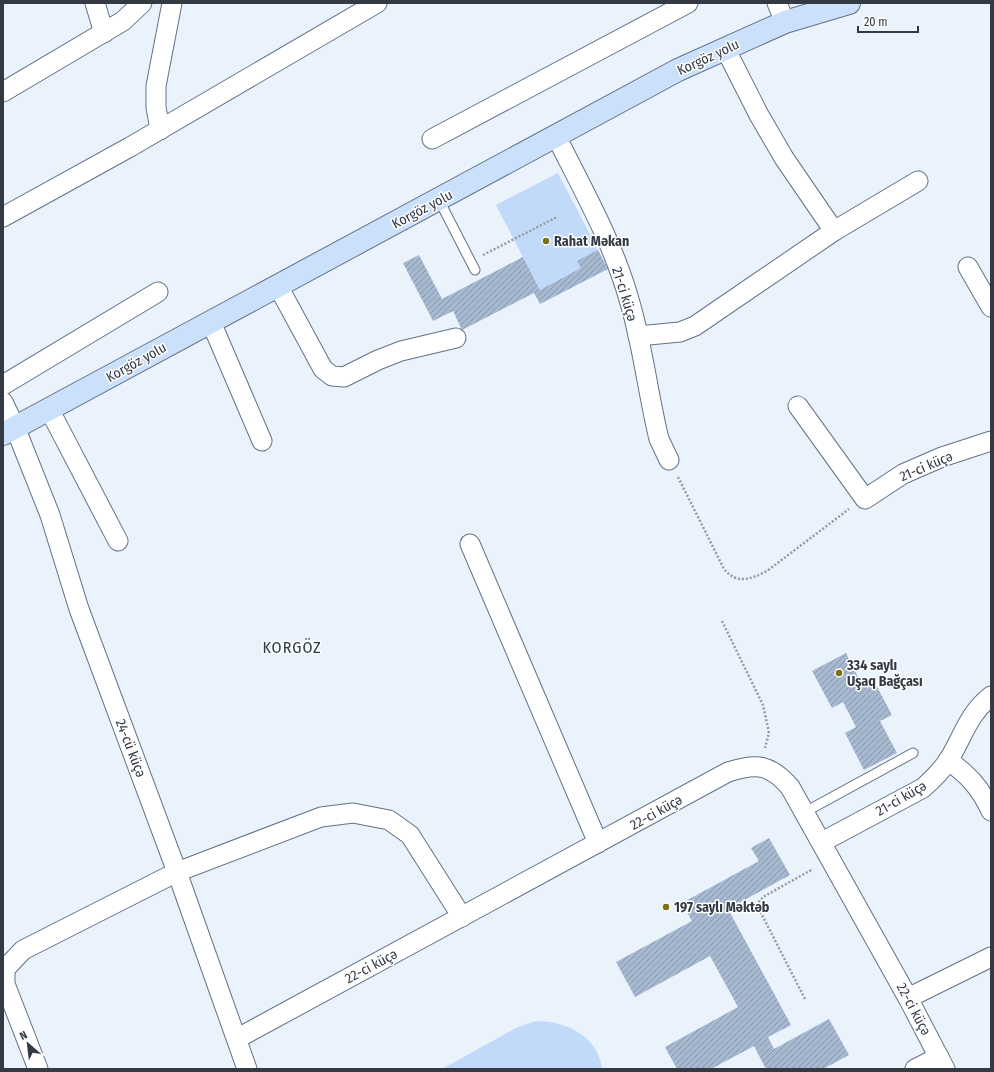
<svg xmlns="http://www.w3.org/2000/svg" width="994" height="1072" viewBox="0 0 994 1072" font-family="'Fira Sans Condensed',sans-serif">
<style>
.grass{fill:#c2dafa}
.building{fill:url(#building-hatch)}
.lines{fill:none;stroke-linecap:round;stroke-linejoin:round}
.service-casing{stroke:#627288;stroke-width:11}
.minor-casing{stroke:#627288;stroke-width:21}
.secondary-casing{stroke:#627288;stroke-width:24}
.path{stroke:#939ba4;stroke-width:2.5;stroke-dasharray:2 2;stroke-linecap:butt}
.service{stroke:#fff;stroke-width:9}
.minor{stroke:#fff;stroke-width:19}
.secondary{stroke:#cbe0fa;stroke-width:22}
.poi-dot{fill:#797214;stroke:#fefefe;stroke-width:1.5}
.labels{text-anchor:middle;stroke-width:3;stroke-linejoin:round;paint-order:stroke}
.street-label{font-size:14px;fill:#333a44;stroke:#fefefe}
.poi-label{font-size:14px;font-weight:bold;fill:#333a44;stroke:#fefefe;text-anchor:start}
.quarter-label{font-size:16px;letter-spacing:1px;fill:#2b3a4d;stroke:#fefefe}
</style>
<defs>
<pattern id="building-hatch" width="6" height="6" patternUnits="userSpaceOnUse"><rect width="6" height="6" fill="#a7b9d0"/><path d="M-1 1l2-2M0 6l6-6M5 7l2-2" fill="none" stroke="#8997aa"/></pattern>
</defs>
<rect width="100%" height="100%" fill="#eaf2fb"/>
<g class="grass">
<path d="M558,173L598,250L581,268L540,290L496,205Z"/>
<path d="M536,1021C566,1021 598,1036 602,1069H442L516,1028Z"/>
</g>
<g class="building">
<path d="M598,250L608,269L540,304L534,293L462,330L453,311L433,321L403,263L419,255L442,299L523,257L540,290L581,268L577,261Z"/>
<path d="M846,653L863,687L874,681L892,715L880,721L897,753L864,770L845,733L856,727L843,702L832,708L812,671Z"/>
<path d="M769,838L790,875L728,909L791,1025L768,1037L774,1049L829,1019L849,1055L823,1069H766L754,1046L711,1069H677L665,1047L738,1007L710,956L635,997L616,962L692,921L682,903L759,861L751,848Z"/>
</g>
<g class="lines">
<defs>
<g id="service">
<path d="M439,200L475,270"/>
<path d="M805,812L913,753"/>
</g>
<g id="minor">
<path d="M95,3L104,33"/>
<path d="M777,3L785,22"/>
<path d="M725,48L759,115L784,158L834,231"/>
<path d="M3,92L123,21L142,3"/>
<path d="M160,130L156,107V86L172,3"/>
<path d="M556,136C583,190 614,244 630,303C643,347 648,394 659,439L669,460"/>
<path d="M432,139L688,3"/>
<path d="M3,217L130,147L377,3"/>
<path d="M968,267L991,307"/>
<path d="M278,286L323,369L332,376L344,377L378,360L401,351L456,338"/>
<path d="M211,322L262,441"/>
<path d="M638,336L680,332L695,326L834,231L918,181"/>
<path d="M3,385L158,292"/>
<path d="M3,402L15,427L50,515L79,609L177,872L247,1069"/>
<path d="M798,406L865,499L903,474L942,457L991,441"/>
<path d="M49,409L118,541"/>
<path d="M470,544L598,843"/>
<path d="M948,760C969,776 980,787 991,811"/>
<path d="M822,842L923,788C932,780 941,771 948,761C963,737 968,714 991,696"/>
<path d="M908,998L991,957"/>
<path d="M238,1038L728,772C757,763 770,764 790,787L908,998L945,1069"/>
<path d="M38,1069L5,984V969L23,950L177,872L321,817L353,813L389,820L410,835L462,917"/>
<path d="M915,1069L939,1057"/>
</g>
<path id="secondary" d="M3,434L678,70L785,22L849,3"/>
</defs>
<use href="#service" class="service-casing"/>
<use href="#minor" class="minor-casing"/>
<use href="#secondary" class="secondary-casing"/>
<g class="path">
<path d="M483,255L557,217"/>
<path d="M678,477L724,569C737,585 751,579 767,571L849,509"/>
<path d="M722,621L763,705L769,733L765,748"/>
<path d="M805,999L760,911L758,903L763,897L813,869"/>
</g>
<use href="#service" class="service"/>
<use href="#minor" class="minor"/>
<use href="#secondary" class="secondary"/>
</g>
<g class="poi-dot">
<circle cx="546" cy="241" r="4"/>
<circle cx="839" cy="673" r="4"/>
<circle cx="666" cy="907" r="4"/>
</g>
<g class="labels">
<g class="street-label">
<text transform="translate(708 57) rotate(-25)" y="5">Korgöz yolu</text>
<text transform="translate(422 209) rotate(-28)" y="5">Korgöz yolu</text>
<text transform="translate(625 294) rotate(73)" y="5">21-ci küçə</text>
<text transform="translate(136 362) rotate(-29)" y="5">Korgöz yolu</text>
<text transform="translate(926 466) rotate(-23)" y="5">21-ci küçə</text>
<text transform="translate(131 748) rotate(69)" y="5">24-cü küçə</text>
<text transform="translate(901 798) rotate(-30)" y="5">21-ci küçə</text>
<text transform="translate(656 812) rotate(-29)" y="5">22-ci küçə</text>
<text transform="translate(371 966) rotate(-28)" y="5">22-ci küçə</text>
<text transform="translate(914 1009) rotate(62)" y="5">22-ci küçə</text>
</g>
<g class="poi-label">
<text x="554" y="246">Rahat Məkan</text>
<text x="847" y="670">334 saylı<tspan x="847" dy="16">Uşaq Bağçası</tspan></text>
<text x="674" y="912">197 saylı Məktəb</text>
</g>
<g class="quarter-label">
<text x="292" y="653">KORGÖZ</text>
</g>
</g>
<rect width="994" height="1072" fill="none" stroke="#333a44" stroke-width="8"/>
<g transform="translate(28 1044) rotate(332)" stroke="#fefefe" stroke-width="3" paint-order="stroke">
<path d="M0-3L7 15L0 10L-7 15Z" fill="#333a44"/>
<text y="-6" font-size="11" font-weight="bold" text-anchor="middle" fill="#333a44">N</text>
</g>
<path d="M858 26v6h60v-6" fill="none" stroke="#333a44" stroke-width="2"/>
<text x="864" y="26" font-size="12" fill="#333a44" stroke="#fefefe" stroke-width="3" paint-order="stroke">20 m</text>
</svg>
